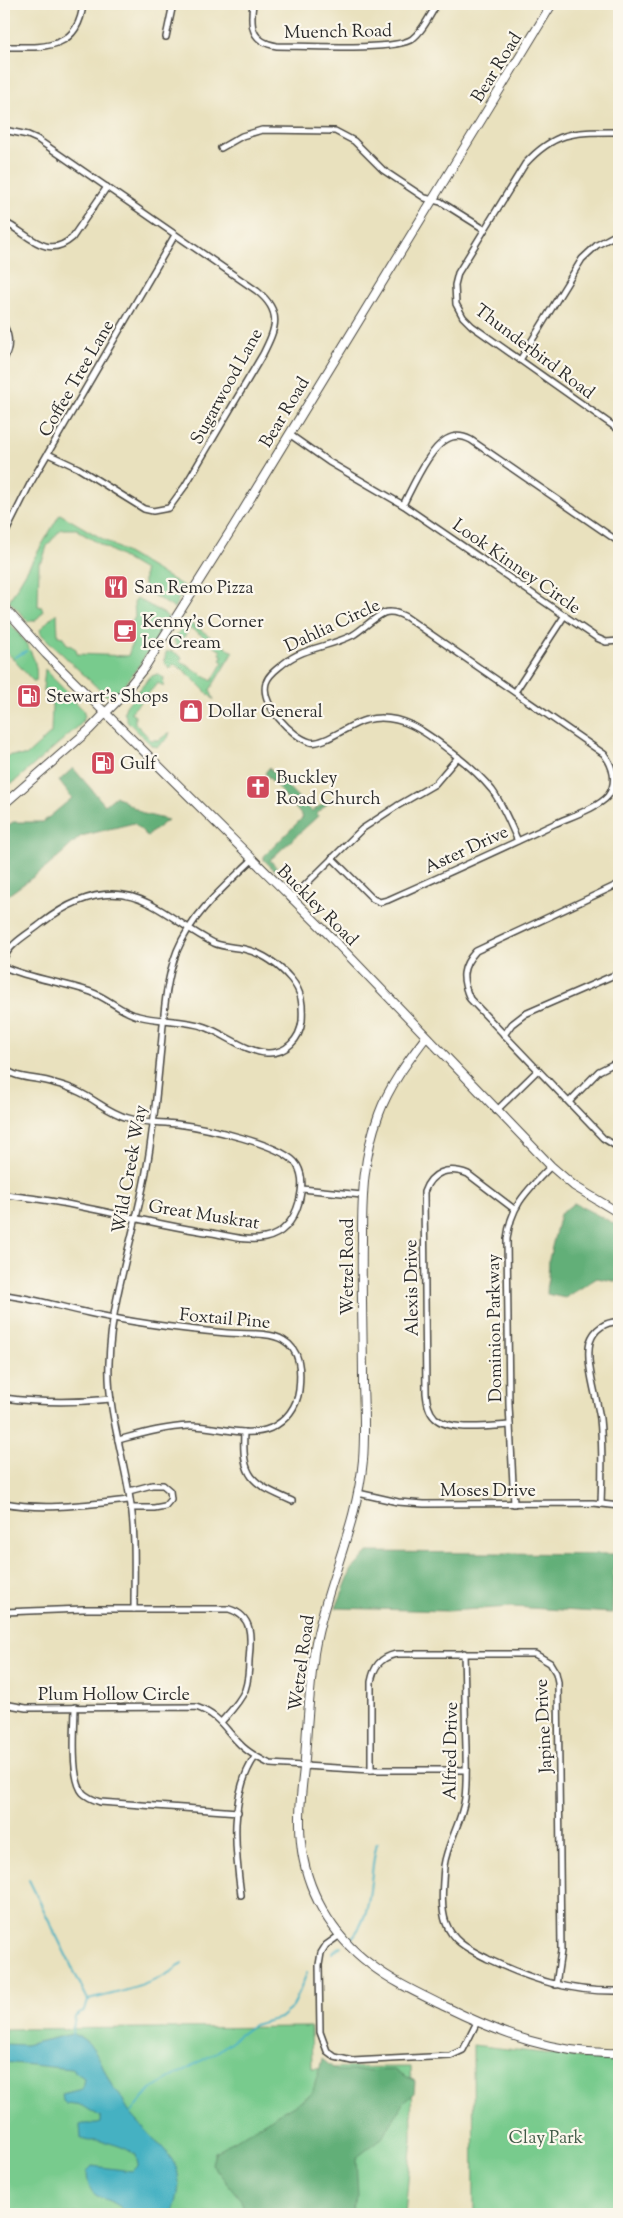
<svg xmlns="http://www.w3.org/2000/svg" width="623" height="2218" viewBox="0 0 623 2218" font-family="'Sorts Mill Goudy',serif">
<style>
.green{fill:#78cb8d;stroke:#527b5c}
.forest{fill:#62af78;stroke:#466d52}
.water{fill:#45b1c2;stroke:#386e76}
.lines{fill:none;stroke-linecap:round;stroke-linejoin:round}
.stream{stroke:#45b1c2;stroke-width:2}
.street-casing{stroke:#484641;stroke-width:8}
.secondary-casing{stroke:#484641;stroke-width:10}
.street{stroke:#fff;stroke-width:5}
.secondary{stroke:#fff;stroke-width:8}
.labels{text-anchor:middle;stroke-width:4.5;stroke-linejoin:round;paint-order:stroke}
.street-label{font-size:18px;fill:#2b2b2b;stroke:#fbf7ec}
.poi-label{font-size:18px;fill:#2b2b2b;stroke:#fbf7ec;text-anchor:start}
.park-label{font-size:18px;fill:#425b48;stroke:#fbf7ec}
</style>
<rect width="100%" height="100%" fill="#fbf7ec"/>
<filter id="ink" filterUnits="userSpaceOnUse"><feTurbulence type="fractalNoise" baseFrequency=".02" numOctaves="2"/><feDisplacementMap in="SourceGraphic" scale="10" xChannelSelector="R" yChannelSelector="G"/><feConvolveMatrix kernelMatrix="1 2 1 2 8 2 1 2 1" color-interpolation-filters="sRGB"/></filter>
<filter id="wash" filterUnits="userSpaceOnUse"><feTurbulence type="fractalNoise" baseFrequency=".0096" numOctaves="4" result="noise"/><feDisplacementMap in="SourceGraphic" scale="20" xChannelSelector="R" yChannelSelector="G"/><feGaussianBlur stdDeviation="1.12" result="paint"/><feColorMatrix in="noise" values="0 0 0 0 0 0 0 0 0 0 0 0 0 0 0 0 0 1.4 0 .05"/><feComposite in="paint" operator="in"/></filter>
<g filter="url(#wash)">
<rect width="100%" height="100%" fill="#e9e1be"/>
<g class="green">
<path d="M60,514L185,587L174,608L146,591L144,586V570L78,531V529H61L47,546L42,562H39L38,606L42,607L43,612L35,621H28L9,601Z"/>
<path d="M137,598L166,615L168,618C156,638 133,679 116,693C112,696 109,696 105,695L41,634L40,629L55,614H57L58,636L63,637L66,643L76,649L77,654L128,656L132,644L129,642V627L135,617L134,602Z"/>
<path d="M4,617C20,634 40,656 36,681H33L4,649Z"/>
<path d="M186,620L233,652L210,690L214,700L186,672L174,664L170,669L164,662L166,652L172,651L182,657L180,661L212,681L223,662L220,660L223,656L220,654L221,651L202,638L203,636L190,628L178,646L176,645L174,640Z"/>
<path d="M45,669L83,710L85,717L81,724L13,783L4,782V757L11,755L26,756L51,733L52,705L43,689Z"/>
<path d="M157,674L164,678L163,686L158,683L131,712L135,716V723L151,740H159L170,732L168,738L157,747L152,746L128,722L124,712L126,706L150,677Z"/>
<path d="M311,2027L312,2068L411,2067L412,2137L405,2214H4V2029Z"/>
<path d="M473,2045L602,2060H619V2214H474Z"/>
</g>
<g class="forest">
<path d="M73,768L105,805L116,796L144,814L168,820L147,836L134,823L81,836L47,867L4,898V828L13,822H43L72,798L59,781Z"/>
<path d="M269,768L312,811L334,797L317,814L318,816L270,860L277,868V870H274L264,860V856L303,817L265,773Z"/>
<path d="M574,1203L619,1226V1282L597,1278L565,1298L547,1294L549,1259L560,1214Z"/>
<path d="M368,1552L614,1554L612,1613L512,1607L447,1611L336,1608L351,1571Z"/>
<path d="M322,2059L337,2071L394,2070L415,2081L414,2093L403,2103L383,2137L356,2158L358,2196L350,2214H246L241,2200L212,2164L215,2152L312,2094Z"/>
</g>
<path class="water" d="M72,2034C97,2041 101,2065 112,2086C115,2090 120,2093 122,2098C127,2109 132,2116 141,2125C153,2139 173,2154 178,2173C181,2187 176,2201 173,2214H126C113,2192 87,2208 87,2171L92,2166L132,2171L138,2165L136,2155C125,2147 114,2144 101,2141C93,2140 88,2143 81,2138L80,2125C87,2122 94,2126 101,2123V2117L83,2106L66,2104L63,2101L62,2094L82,2089L84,2078L71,2069L4,2062V2044L25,2045Z"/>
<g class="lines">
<g class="stream">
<path d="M15,657L26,651"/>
<path d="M29,1880L88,2000L85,2010L75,2017L72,2034"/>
<path d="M350,1940C375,1915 368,1875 377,1843"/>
<path d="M332,1953L341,1947"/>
<path d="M88,2000C120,1992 156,1985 182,1964"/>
<path d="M130,2114L151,2089L217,2052L253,2025L280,2018L293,2007L307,1973"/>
</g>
</g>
</g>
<g filter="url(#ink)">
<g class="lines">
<defs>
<g id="street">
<path d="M253,4C250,26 251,42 277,46C303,46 395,51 412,39C423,31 430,15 437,4"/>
<path d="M166,37L173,4"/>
<path d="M4,47C41,47 78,52 83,4"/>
<path d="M4,130L28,135L37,139L257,291C283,312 276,328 263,354L185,486L169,508L153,511L144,509L78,468L48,454"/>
<path d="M619,132C576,132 556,130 525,164L458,273L455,285L456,304L463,317L472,326L619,430"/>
<path d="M221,148L242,136L262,130L335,131L354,141L383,170L425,198L441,202L484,229"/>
<path d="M4,222C28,233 46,261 72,238L107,187"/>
<path d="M4,326C10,337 10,348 4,359"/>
<path d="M520,360L582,259L597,245L619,233"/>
<path d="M289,434L329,462L403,505L597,638L606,642L619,641"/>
<path d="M403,505C413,486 431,443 452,437C459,435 465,437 471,440L619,542"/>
<path d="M4,536L30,484L175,235"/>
<path d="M515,692L565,615"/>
<path d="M332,858L373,899L380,902L388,900C444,875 499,850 554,824C569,817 598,808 608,796C618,782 613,766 604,754L406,617C399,614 392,610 384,613C373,618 363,629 353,635C330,647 304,647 283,664C277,669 268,675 266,683C260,704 292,737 310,742C323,746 351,723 366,720C401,711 428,734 454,754C468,765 481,776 492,790C503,805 510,824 518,841"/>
<path d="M619,884L476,951C461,967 461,979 470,999L603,1138L619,1148"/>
<path d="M291,899L362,829L397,806L435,784L458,757"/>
<path d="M4,958C10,943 30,933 42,923C74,898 111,883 150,904C172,915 191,932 214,943C223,947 234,947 244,949C262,953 279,965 291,979C302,992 303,1004 302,1021C300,1039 286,1054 267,1053C246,1052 225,1034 205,1027C183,1019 160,1022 138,1016C121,1012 108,998 91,992C62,982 32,979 4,967"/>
<path d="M504,1035L512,1024L525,1014L619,973"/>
<path d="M4,1068C17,1080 37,1077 54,1083C62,1085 71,1088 79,1092C96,1100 109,1113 128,1118C144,1123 161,1122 177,1124C202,1127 284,1144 297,1165C304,1177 302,1190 299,1202C294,1220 284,1234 265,1238C248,1242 229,1236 212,1233C142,1223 75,1201 4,1195"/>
<path d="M569,1102L599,1071L619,1061"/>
<path d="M496,1111L538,1070"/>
<path d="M302,1189L362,1195"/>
<path d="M4,1295C33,1298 60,1307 89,1313C134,1323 181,1329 227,1333C242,1334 271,1332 283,1340C301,1350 301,1371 299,1390C297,1407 286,1421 271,1428C246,1439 215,1425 189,1426C165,1427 141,1434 118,1440"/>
<path d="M4,1398C41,1403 74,1403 111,1399"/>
<path d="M510,1425C491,1426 450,1432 435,1418C428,1411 427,1402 426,1393L424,1192C431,1172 448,1166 468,1174L514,1209"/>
<path d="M244,1432C242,1478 251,1483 292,1501"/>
<path d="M129,1491L152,1485H163L170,1491L171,1499L165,1506L154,1508H131"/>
<path d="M358,1493L398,1502L424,1504L593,1503L619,1506"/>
<path d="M4,1503C45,1511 89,1504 130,1500"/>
<path d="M514,1504L509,1405L507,1239C511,1204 528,1190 551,1166"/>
<path d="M601,1504C602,1476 603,1447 600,1419C597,1397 585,1363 590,1342C594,1329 606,1321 619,1322"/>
<path d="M134,1609C134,1573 136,1535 130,1499C123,1454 107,1408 109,1363C111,1295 136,1232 147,1166C154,1127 157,1087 161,1048C164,1015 165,982 177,951C192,914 224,887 252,860"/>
<path d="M4,1612L83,1609H229C254,1616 251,1639 249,1660C249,1670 248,1681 245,1690C240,1702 230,1712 222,1721"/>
<path d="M464,1653C465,1685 465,1717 466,1748C466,1765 467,1781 465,1798C462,1822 447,1843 444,1866C443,1883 440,1907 446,1923C453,1943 471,1950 488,1959C532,1980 570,1992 619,1991"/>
<path d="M4,1704L26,1708L196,1707C222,1716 225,1731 243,1747C252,1755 260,1759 270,1764L371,1770H466"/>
<path d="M75,1707C75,1726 70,1779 83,1793C87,1797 94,1800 100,1802L238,1812"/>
<path d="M371,1770V1682C374,1666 380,1658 396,1654H535L550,1663L556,1673L558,1682L561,1951L556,1985"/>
<path d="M241,1895C235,1851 229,1795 255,1757"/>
<path d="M340,1935L326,1945L321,1953L319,1965L320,2032L327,2051L335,2057L352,2061L450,2056L463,2050L477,2022"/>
</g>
<g id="secondary">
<path d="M4,607L46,654L329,935L551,1166L574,1186L619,1213"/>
<path d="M4,804L89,730L119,699L144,668L233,527L552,4"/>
<path d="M426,1037C408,1061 389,1086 379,1114C363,1156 362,1197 362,1240C361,1288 363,1336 363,1384C364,1409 365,1435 363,1460C357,1527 325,1587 314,1653C310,1688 307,1724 305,1759C302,1786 298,1815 301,1842C305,1889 332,1936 370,1964C393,1982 420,1994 446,2007C501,2034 557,2055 619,2053"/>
</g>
</defs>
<use href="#street" class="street-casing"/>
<use href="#secondary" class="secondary-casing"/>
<use href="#street" class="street"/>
<use href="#secondary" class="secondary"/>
</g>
</g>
<defs>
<symbol id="restaurant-square" viewBox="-11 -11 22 22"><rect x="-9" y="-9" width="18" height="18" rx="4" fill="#d1495b" stroke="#fbf7ec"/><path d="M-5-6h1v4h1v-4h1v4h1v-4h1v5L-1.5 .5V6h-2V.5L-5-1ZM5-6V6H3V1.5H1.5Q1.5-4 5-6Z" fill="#fff"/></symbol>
<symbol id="cafe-square" viewBox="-11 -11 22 22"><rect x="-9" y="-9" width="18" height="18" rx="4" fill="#d1495b" stroke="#fbf7ec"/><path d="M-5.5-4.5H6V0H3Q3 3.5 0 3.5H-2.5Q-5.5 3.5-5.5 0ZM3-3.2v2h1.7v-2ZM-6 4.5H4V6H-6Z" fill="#fff"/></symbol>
<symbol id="fuel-square" viewBox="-11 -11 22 22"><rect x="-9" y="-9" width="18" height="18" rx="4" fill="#d1495b" stroke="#fbf7ec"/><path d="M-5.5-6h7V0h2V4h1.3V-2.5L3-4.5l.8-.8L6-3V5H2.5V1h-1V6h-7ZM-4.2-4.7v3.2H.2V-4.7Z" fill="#fff"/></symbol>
<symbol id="shop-square" viewBox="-11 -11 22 22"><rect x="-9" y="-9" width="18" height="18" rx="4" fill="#d1495b" stroke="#fbf7ec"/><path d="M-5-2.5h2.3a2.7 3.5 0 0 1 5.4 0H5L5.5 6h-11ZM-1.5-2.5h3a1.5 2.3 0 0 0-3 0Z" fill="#fff"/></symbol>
<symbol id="church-square" viewBox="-11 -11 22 22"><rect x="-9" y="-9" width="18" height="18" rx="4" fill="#d1495b" stroke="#fbf7ec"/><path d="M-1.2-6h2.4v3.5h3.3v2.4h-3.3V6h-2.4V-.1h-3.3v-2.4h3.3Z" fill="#fff"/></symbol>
</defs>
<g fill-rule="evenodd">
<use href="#restaurant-square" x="102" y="573" width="28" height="28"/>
<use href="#cafe-square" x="111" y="617" width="28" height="28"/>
<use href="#fuel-square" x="15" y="682" width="28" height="28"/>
<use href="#shop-square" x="177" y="697" width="28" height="28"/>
<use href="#fuel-square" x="89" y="749" width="28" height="28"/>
<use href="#church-square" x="244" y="773" width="28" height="28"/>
</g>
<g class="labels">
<g class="street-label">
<text transform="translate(338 31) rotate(-1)" y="6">Muench Road</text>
<text transform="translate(496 67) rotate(-58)" y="6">Bear Road</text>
<text transform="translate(535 351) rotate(37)" y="6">Thunderbird Road</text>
<text transform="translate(76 378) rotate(-60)" y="6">Coffee Tree Lane</text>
<text transform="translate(226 386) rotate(-61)" y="6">Sugarwood Lane</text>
<text transform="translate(284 412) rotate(-59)" y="6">Bear Road</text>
<text transform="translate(517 566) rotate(35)" y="6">Look Kinney Circle</text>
<text transform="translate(332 625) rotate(-25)" y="6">Dahlia Circle</text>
<text transform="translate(466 849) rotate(-25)" y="6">Aster Drive</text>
<text transform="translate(318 905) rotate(45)" y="6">Buckley Road</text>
<text transform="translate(129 1169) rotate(-80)" y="6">Wild Creek Way</text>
<text transform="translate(204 1214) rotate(9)" y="6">Great Muskrat</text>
<text transform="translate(347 1267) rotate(-90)" y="6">Wetzel Road</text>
<text transform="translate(411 1288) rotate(-91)" y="6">Alexis Drive</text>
<text transform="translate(225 1318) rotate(5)" y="6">Foxtail Pine</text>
<text transform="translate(494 1328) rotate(-91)" y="6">Dominion Parkway</text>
<text x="488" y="1496">Moses Drive</text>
<text transform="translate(301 1663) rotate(-82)" y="6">Wetzel Road</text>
<text x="114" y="1700">Plum Hollow Circle</text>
<text transform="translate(543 1726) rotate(-93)" y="6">Japine Drive</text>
<text transform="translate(450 1751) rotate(-89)" y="6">Alfred Drive</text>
</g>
<g class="poi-label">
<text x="134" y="593">San Remo Pizza</text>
<text x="142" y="627">Kenny's Corner<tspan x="142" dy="21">Ice Cream</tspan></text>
<text x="46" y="702">Stewart's Shops</text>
<text x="208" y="717">Dollar General</text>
<text x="120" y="769">Gulf</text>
<text x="276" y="783">Buckley<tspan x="276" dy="21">Road Church</tspan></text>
</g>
<g class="park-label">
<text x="546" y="2143">Clay Park</text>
</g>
</g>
<rect width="623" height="2218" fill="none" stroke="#fbf7ec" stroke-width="20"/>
</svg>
